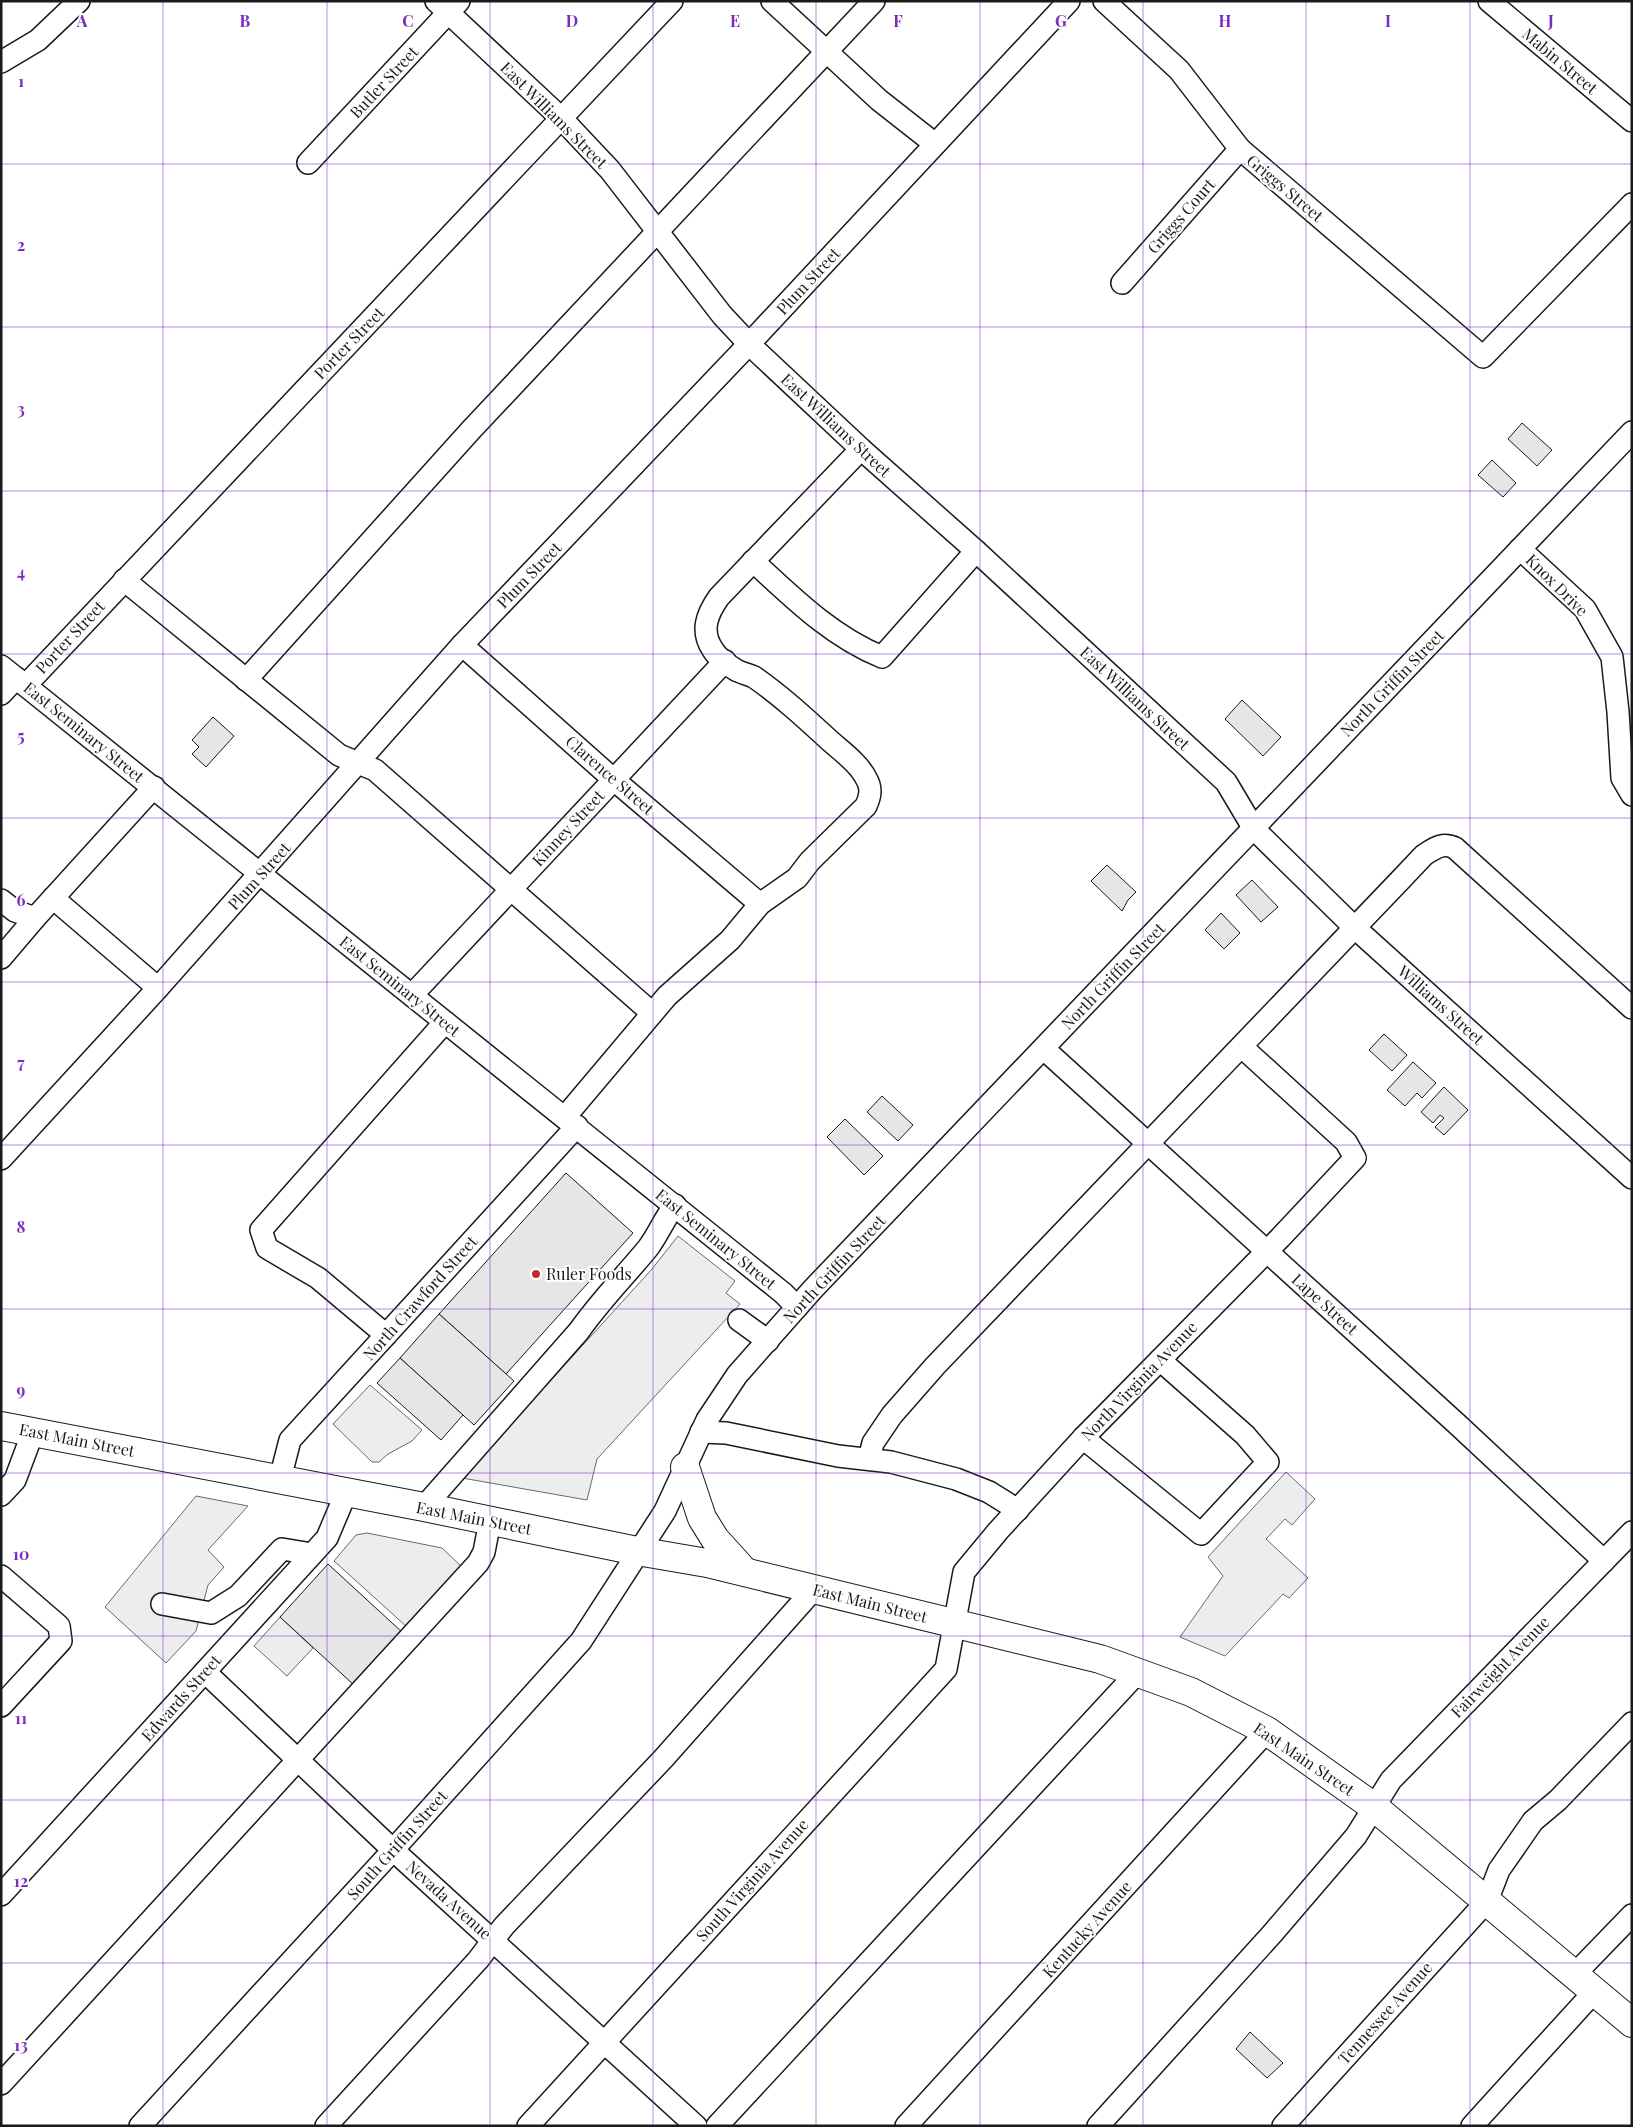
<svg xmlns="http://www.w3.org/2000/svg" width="1633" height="2127" viewBox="0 0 1633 2127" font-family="'Playfair Display',serif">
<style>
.built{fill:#ededed;stroke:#6a6a6a}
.building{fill:#e6e6e6;stroke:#1a1a1a}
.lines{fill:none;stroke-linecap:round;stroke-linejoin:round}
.minor-casing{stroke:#1a1a1a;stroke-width:24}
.major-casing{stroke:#1a1a1a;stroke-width:30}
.minor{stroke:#fff;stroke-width:21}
.major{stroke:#fff;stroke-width:28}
.grid{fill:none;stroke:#7b2cbf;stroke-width:1;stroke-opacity:0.55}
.poi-dot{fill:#c62828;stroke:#fff;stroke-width:2}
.labels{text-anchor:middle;stroke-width:4;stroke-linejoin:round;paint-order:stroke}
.street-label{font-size:16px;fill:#1a1a1a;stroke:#fff}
.poi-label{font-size:16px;fill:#1a1a1a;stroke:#fff;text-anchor:start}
.grid-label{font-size:16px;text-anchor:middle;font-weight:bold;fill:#7b2cbf;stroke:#fff;stroke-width:4;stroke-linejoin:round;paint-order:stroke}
</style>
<rect width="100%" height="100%" fill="#fff"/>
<g class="built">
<path d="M678,1236L735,1281L726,1293L740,1304L597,1459L587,1500L462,1478L652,1269Z"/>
<path d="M370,1385L422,1430L412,1441L388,1454L379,1462H372L333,1424Z"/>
<path d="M1286,1472L1315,1499L1292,1525L1285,1519L1266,1539L1308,1578L1289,1598L1283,1594L1225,1656L1180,1637L1223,1576L1208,1557Z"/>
<path d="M196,1496L248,1506L208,1550L224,1567L208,1585L196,1631L166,1663L105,1607Z"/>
<path d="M367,1533L442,1548L461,1566L407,1627L334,1561L356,1535Z"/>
<path d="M280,1617L313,1648L287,1676L254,1646Z"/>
</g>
<g class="building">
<path d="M1522,423L1552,450L1537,466L1508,439Z"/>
<path d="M1492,460L1516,483L1503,497L1478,475Z"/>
<path d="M1242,700L1281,737L1263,756L1225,719Z"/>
<path d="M213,717L234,736L206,767L192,754L199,747L192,740Z"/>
<path d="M1107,865L1136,892L1128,900L1122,911L1091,881Z"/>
<path d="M1252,880L1278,907L1261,922L1236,895Z"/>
<path d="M1221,913L1240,933L1224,949L1205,930Z"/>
<path d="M1384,1034L1407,1055L1392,1071L1369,1050Z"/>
<path d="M1413,1062L1436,1083L1422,1098L1417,1093L1405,1106L1387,1090Z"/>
<path d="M1444,1087L1468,1110L1444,1135L1435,1127L1444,1118L1440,1115L1433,1123L1421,1112Z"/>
<path d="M882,1096L913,1125L898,1141L867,1112Z"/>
<path d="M845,1119L883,1156L864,1175L827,1137Z"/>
<path d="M566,1173L633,1233L506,1374L439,1314Z"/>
<path d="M439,1314L514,1381L474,1425L400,1358Z"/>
<path d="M400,1358L463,1415L441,1440L377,1383Z"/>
<path d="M328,1564L403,1633L355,1686L280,1617Z"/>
<path d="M1250,2032L1283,2063L1267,2078L1236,2049Z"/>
</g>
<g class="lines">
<defs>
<g id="minor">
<path d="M436,1L562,119L610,170L722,315L749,344L861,449L976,551L1226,782L1254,829L1354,927L1632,1178"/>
<path d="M772,1L879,100L935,144"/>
<path d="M1104,1L1179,70L1240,149L1483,357L1632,204"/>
<path d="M1489,1L1632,121"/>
<path d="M1,62L38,40L79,1"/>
<path d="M308,163L459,1"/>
<path d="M1122,283L1240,149"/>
<path d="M1520,549L1585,609L1612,657L1618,712L1622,778L1632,795"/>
<path d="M753,561C793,598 831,636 882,657L976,551"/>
<path d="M124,580L339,755L375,770L652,1013"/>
<path d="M462,645L613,779L760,904"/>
<path d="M1,666L783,1293L797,1307"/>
<path d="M246,680L471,430L874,1"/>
<path d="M26,685L672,1"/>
<path d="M1,694L16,678"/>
<path d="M53,898L158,988"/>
<path d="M1,900L15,911L35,918"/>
<path d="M1,958L35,918L154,787"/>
<path d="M412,995L725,661"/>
<path d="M1044,1049L1457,1424L1604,1561"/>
<path d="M565,1117L667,996L730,940L760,904L797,878L810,861L866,806C870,797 872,789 867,780C859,763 841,751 828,739C804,717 780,695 754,677C748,674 741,673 736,670C729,666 717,657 713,650C700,631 707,614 719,597L861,449"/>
<path d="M1,1159L158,988L462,645L749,344L1069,1"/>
<path d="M739,1320L768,1341"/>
<path d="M386,1335L318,1278L267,1248L261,1230L445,1022"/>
<path d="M701,1432L726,1433L838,1456L891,1462L956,1479L989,1492L1018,1510"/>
<path d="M1083,1438L1201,1534L1268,1462L1245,1435L1160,1360"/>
<path d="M869,1459L873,1443L892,1415L935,1366C1099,1196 1262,1026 1424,855C1435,848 1443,842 1455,848L1632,1008"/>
<path d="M280,1479L290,1440L577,1126"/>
<path d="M1,1495L15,1480L33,1432"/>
<path d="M424,1507L579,1331C600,1301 625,1276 648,1248C658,1235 664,1219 675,1205"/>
<path d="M1,1576L59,1626L61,1641L1,1706"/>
<path d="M162,1604L211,1613L238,1596L282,1549L312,1554"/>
<path d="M205,1672L393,1850L696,2126"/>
<path d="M1,1895L327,1538L346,1493"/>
<path d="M1574,1975L1632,1915"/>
<path d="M1,2084L478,1563L484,1552L490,1521"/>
<path d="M140,2126L384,1860L581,1641L665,1511L707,1420L737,1375L813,1289L1632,432"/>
<path d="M326,2126L478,1960L504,1926L663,1759L814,1589"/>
<path d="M528,2126L946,1669L964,1572L998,1531L1083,1438L1280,1238L1355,1158L1346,1142L1242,1047"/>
<path d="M717,2126L1138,1672"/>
<path d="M906,2126L1267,1731"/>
<path d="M1098,2126L1272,1934L1356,1836L1391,1780L1632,1532"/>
<path d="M1283,2126L1487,1901L1499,1870L1533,1821L1558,1800L1632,1723"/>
<path d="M1472,2126L1594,1992"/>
</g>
<g id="major">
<path d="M1,1426L424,1507L637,1551L707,1563L1100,1659L1191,1692L1267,1731L1374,1807L1632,2023"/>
<path d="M685,1467L702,1518L715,1539L744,1571"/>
</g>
</defs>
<use href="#minor" class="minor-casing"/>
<use href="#major" class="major-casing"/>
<use href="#minor" class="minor"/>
<use href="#major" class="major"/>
</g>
<path class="grid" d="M163,1V2126M327,1V2126M490,1V2126M653,1V2126M816,1V2126M980,1V2126M1143,1V2126M1306,1V2126M1470,1V2126M1,164H1632M1,327H1632M1,491H1632M1,654H1632M1,818H1632M1,982H1632M1,1145H1632M1,1309H1632M1,1473H1632M1,1636H1632M1,1800H1632M1,1963H1632"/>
<circle class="poi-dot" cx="536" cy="1274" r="5"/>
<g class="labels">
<g class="street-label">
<text transform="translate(1560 61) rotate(40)" y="6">Mabin Street</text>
<text transform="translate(384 82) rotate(-47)" y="6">Butler Street</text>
<text transform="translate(554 115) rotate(45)" y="6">East Williams Street</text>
<text transform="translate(1285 188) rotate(40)" y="6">Griggs Street</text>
<text transform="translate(1181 216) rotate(-49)" y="6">Griggs Court</text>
<text transform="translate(808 281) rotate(-47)" y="6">Plum Street</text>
<text transform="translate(349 343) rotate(-46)" y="6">Porter Street</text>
<text transform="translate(836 425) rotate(43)" y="6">East Williams Street</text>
<text transform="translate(529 575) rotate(-46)" y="6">Plum Street</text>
<text transform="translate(1557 585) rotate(45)" y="6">Knox Drive</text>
<text transform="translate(70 637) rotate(-47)" y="6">Porter Street</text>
<text transform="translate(1392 683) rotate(-46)" y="6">North Griffin Street</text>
<text transform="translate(1135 698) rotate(43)" y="6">East Williams Street</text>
<text transform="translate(84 732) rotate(39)" y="6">East Seminary Street</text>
<text transform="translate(610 775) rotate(41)" y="6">Clarence Street</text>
<text transform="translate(568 828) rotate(-47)" y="6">Kinney Street</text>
<text transform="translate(259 876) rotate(-48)" y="6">Plum Street</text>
<text transform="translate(1113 976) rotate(-46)" y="6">North Griffin Street</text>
<text transform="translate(400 986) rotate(39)" y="6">East Seminary Street</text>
<text transform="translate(1441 1005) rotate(42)" y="6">Williams Street</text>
<text transform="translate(716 1239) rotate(39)" y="6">East Seminary Street</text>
<text transform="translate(834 1269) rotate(-47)" y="6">North Griffin Street</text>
<text transform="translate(420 1298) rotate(-48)" y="6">North Crawford Street</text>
<text transform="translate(1325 1304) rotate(42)" y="6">Lape Street</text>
<text transform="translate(1139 1381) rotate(-46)" y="6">North Virginia Avenue</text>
<text transform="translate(77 1440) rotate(11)" y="6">East Main Street</text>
<text transform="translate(474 1518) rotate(11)" y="6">East Main Street</text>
<text transform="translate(870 1603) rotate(14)" y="6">East Main Street</text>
<text transform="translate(1500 1667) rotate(-46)" y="6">Fairweight Avenue</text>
<text transform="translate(181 1698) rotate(-48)" y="6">Edwards Street</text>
<text transform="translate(1304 1759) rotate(34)" y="6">East Main Street</text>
<text transform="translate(397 1845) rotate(-48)" y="6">South Griffin Street</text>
<text transform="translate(752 1880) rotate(-48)" y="6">South Virginia Avenue</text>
<text transform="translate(449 1900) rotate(42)" y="6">Nevada Avenue</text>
<text transform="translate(1087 1929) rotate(-48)" y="6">Kentucky Avenue</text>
<text transform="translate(1385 2013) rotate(-48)" y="6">Tennessee Avenue</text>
</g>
<g class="poi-label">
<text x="546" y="1280">Ruler Foods</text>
</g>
</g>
<g class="grid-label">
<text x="82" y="27">A</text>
<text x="245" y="27">B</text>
<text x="408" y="27">C</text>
<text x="572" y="27">D</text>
<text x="735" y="27">E</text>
<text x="898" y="27">F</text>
<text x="1061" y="27">G</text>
<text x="1225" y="27">H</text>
<text x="1388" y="27">I</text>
<text x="1551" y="27">J</text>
<text x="21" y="87">1</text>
<text x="21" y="251">2</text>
<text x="21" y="415">3</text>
<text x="21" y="578">4</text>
<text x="21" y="742">5</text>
<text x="21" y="906">6</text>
<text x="21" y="1069">7</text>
<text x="21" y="1233">8</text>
<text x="21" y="1396">9</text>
<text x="21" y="1560">10</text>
<text x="21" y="1724">11</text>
<text x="21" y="1887">12</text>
<text x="21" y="2051">13</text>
</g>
<rect width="1633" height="2127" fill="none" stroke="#1a1a1a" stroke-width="5"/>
</svg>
